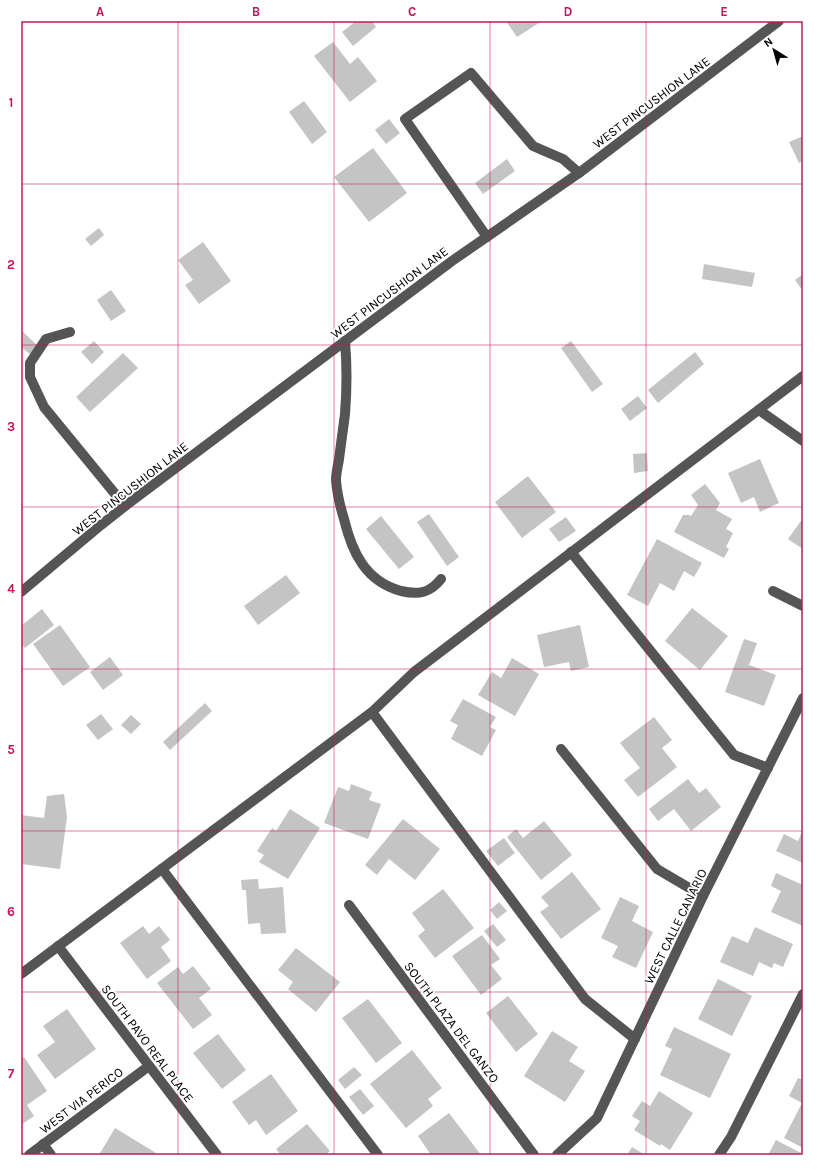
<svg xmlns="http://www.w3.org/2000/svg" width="824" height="1176" viewBox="0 0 824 1176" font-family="Karla,sans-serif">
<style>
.building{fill:#c4c4c4}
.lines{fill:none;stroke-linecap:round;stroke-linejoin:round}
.minor{stroke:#555;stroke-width:10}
.grid{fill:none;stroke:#c2185b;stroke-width:1;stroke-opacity:0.55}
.labels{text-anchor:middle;stroke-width:3.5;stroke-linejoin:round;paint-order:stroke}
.street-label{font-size:13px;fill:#000;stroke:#fff}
.neatline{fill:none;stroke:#c2185b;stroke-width:1.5}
.grid-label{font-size:13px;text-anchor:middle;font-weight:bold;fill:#c2185b}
</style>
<rect width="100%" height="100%" fill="#fff"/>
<g class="building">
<path d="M356,21H372L376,27L353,46L342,32Z"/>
<path d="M506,21H542L517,37Z"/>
<path d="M333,42L350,64L358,57L377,81L350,102L314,56Z"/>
<path d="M304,101L327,132L312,144L289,112Z"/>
<path d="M389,119L400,133L386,144L375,130Z"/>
<path d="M803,136V161L799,163L789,142Z"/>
<path d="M373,148L407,193L369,222L334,177Z"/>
<path d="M507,159L515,171L483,194L475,183Z"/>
<path d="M99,228L104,235L91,246L85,239Z"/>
<path d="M203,242L231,281L199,304L185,285L193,280L178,260Z"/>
<path d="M704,264L755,273L752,287L702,279Z"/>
<path d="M803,274V291L795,280Z"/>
<path d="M111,290L126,311L111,321L97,300Z"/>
<path d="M21,330L38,346L30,354L21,347Z"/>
<path d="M94,341L104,352L92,364L81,352Z"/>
<path d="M571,341L603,384L592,392L561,348Z"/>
<path d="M695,352L704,364L658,403L648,390Z"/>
<path d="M123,353L138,368L90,412L76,397Z"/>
<path d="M638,396L647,408L630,421L621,409Z"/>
<path d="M647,453L648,471L634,473L633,454Z"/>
<path d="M760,459L779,503L760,512L754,497L741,503L728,473Z"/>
<path d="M528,476L556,512L522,538L495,502Z"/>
<path d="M705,484L720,503L716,510L732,519L726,529L733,533L726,547L729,549L724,558L674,532L683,515H689L691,516L698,505L691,495Z"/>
<path d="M429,514L459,557L447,566L417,522Z"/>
<path d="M381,516L414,557L399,569L366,529Z"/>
<path d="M566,517L576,531L559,542L549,529Z"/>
<path d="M803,518V549L788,539Z"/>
<path d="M657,539L702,563L694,577L684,571L674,591L660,583L648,606L627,595Z"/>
<path d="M286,575L300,593L258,625L244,606Z"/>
<path d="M692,608L728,636L700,670L665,641Z"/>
<path d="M42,609L54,625L25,648L21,643V626Z"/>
<path d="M60,625L90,667L63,686L33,644Z"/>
<path d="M580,625L589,667L571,671L569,662L544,667L537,635Z"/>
<path d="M744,639L757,643L749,665L776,675L764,706L725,692Z"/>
<path d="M110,657L123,675L103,690L90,672Z"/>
<path d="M512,658L539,674L515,716L478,695L492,672L501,678Z"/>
<path d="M463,699L496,717L490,727L496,730L482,756L451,739L458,725L450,721Z"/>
<path d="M205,703L212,711L170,750L163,742Z"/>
<path d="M101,714L113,729L98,740L86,725Z"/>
<path d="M131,715L141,724L131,734L121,725Z"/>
<path d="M654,717L672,740L662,748L677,767L638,797L624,780L640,768L620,743Z"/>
<path d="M688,779L699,793L706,788L721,807L691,831L674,809L658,821L649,809Z"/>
<path d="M351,784L372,792L369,800L381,804L368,839L324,823L338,787L349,791Z"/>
<path d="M64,794L67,817L60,869L21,864V815L44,818L47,796Z"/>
<path d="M290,809L320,828L288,879L259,862L264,855L257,851L272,828L276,831Z"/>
<path d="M403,819L440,849L415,880L389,859L377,875L365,865Z"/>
<path d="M544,821L572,855L541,880L507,837L516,829L523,838Z"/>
<path d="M803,830V863L776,851L784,834L798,841Z"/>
<path d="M504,838L515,853L498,866L486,851Z"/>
<path d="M572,872L601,909L561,939L540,912L549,906L541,897Z"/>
<path d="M776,873L803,885V913L802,916H803V926L771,912L781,891L771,886Z"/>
<path d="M258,879L259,889L283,887L286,933L261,934L260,923L248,924L246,890H242L241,880Z"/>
<path d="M443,889L474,928L435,958L418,936L425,930L412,913Z"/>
<path d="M620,897L639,906L632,921L653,932L636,968L612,957L618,946L601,938Z"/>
<path d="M499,902L507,911L497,919L490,910Z"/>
<path d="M493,924L506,940L497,947L484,931Z"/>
<path d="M143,926L149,934L159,926L170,940L161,947L171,961L147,979L120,943Z"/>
<path d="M755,927L793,944L783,967L774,963L772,968L759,962L753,976L720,962L732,936L748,943Z"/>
<path d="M482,935L500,959L491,965L502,979L481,995L452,956Z"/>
<path d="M296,948L340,982L316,1012L288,989L293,982L278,970Z"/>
<path d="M193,966L211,989L199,998L212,1015L193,1029L157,983L178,967L183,974Z"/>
<path d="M718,979L752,996L732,1036L698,1019Z"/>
<path d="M508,996L538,1034L516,1052L486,1013Z"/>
<path d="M368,999L402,1043L376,1063L342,1018Z"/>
<path d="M67,1009L96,1049L55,1079L37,1055L55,1042L43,1026Z"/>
<path d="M674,1027L731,1054L710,1098L660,1075L672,1049L665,1046Z"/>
<path d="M552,1031L578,1047L569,1061L585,1071L565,1102L524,1076Z"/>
<path d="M218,1034L246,1070L222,1089L193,1053Z"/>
<path d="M412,1050L442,1088L428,1099L433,1106L406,1128L370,1084Z"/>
<path d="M24,1057L47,1091L27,1105L34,1116L21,1125V1059Z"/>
<path d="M354,1067L362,1075L345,1089L338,1080Z"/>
<path d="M271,1074L298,1111L266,1135L256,1120L249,1125L232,1102Z"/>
<path d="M798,1078L803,1080V1148L784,1138L802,1103L789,1096Z"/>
<path d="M360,1089L374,1106L363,1115L349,1097Z"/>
<path d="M659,1091L693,1113L670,1150L661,1144L660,1146L634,1130L640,1121L632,1116L642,1101L650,1106Z"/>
<path d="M449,1113L481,1155H431L418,1136Z"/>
<path d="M307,1124L330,1151L325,1155H281L276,1149Z"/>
<path d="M115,1128L156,1153L154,1155H99Z"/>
<path d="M776,1140L803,1154V1155H768Z"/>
<path d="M632,1147L645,1155H627Z"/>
</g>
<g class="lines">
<g class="minor">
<path d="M487,237L405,119L471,73L533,146L563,159L579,173"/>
<path d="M70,332L46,339L30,363V377L44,407L125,506"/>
<path d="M345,341C347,365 347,389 345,414C343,429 341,444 339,459C338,466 336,473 336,480C337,494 340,506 344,519C352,552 365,581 401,591C419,595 430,593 441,579"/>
<path d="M759,410L803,441"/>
<path d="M571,552L734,755L768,768"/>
<path d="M773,591L803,606"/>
<path d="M21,592L101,525L125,506L452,261L579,173L779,21"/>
<path d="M372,712L585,999L635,1039"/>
<path d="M561,749L657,869L703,896"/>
<path d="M162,869L378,1155"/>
<path d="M349,905L534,1155"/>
<path d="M58,946L217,1155"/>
<path d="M21,974L372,712L414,672L803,376"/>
<path d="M43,1144L51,1155"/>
<path d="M29,1155L149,1066"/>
<path d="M557,1155L597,1118L703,896L803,698"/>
<path d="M719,1155L731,1137L803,994"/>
</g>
</g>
<path class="grid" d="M178,21V1155M334,21V1155M490,21V1155M646,21V1155M21,184H803M21,345H803M21,507H803M21,669H803M21,831H803M21,992H803"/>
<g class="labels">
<g class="street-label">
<text transform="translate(651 102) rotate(-37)" y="5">WEST PINCUSHION LANE</text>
<text transform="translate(389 292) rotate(-37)" y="5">WEST PINCUSHION LANE</text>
<text transform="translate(130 488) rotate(-38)" y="5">WEST PINCUSHION LANE</text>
<text transform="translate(675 926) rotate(-64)" y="5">WEST CALLE CANARIO</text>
<text transform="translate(452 1022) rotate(53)" y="5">SOUTH PLAZA DEL GANZO</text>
<text transform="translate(148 1043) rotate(53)" y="5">SOUTH PAVO REAL PLACE</text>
<text transform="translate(81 1100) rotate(-37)" y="5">WEST VIA PERICO</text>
</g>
</g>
<rect width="824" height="1176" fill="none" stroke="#ffffff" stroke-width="44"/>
<g transform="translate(774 50) rotate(323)" stroke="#ffffff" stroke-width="3" paint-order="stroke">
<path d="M0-3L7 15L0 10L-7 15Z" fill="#000000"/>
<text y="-6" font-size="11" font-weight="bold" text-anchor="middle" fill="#000000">N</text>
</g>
<rect x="22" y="22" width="780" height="1132" class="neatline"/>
<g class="grid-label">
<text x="100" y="16">A</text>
<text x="256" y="16">B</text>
<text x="412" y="16">C</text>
<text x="568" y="16">D</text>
<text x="724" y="16">E</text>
<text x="11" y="107">1</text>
<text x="11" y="269">2</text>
<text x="11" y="431">3</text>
<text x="11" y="593">4</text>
<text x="11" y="754">5</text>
<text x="11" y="916">6</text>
<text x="11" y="1078">7</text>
</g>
</svg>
